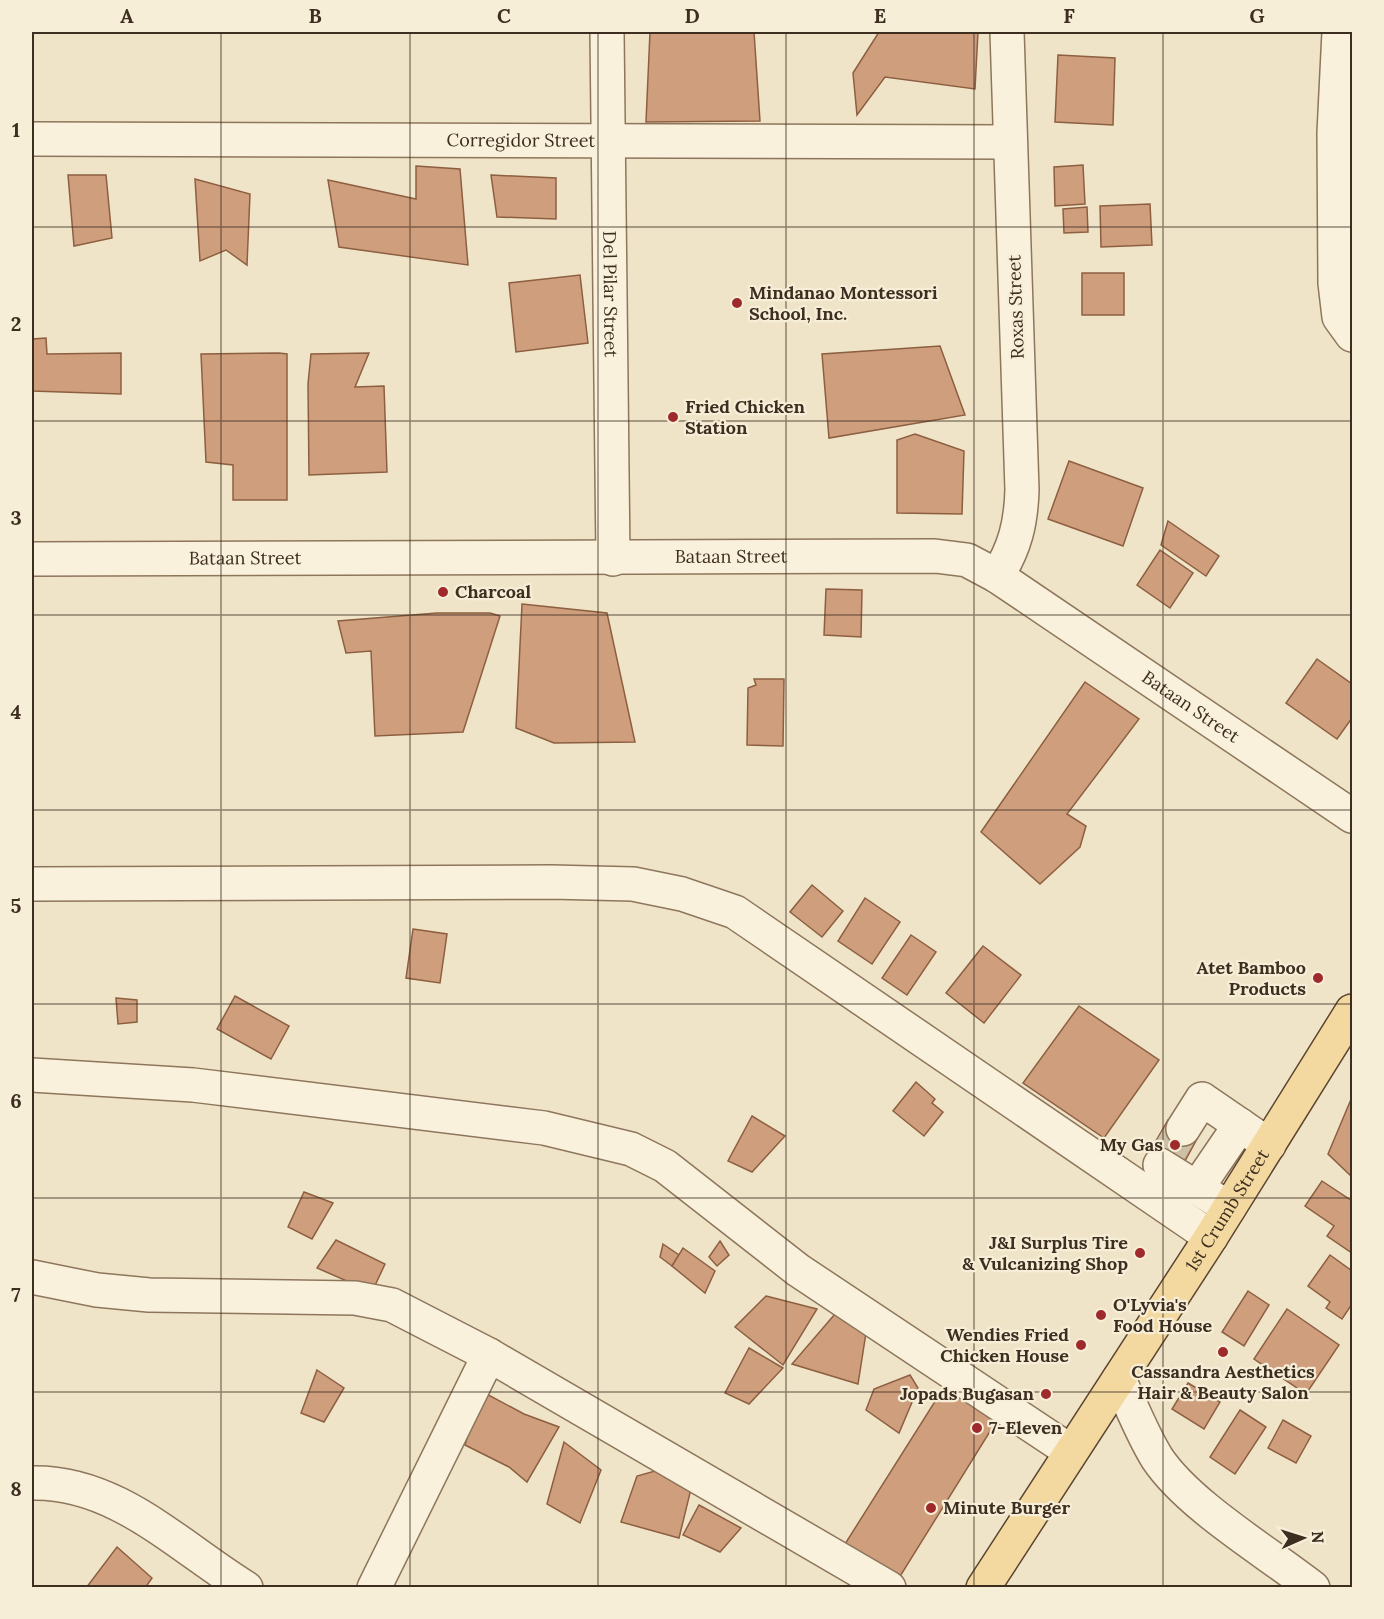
<svg xmlns="http://www.w3.org/2000/svg" width="1384" height="1619" viewBox="0 0 1384 1619" font-family="Lora,serif">
<style>
.building{fill:#cf9f7d;stroke:#8d5f41;stroke-width:1.5}
.lines{fill:none;stroke-linecap:round;stroke-linejoin:round}
.minor-tunnel{stroke:#ccc0a6;stroke-width:33;stroke-dasharray:33 16;stroke-linecap:butt}
.minor-casing{stroke:#8d765c;stroke-width:36}
.major-casing{stroke:#5b4430;stroke-width:36}
.minor{stroke:#faf1dc;stroke-width:33}
.major{stroke:#f3d9a0;stroke-width:33}
.grid{fill:none;stroke:#3d2e20;stroke-width:1.5;stroke-opacity:0.55}
.poi-dot{fill:#9e2a2b;stroke:#f7eed8;stroke-width:2}
.labels{text-anchor:middle;stroke-width:4.5;stroke-linejoin:round;paint-order:stroke}
.street-label{font-size:18px;fill:#3d2e20;stroke:#f7eed8}
.poi-label{font-size:18px;font-weight:bold;fill:#3d2e20;stroke:#f7eed8;text-anchor:start}
.neatline{fill:none;stroke:#3d2e20;stroke-width:2}
.grid-label{font-size:20px;text-anchor:middle;font-weight:bold;fill:#3d2e20}
</style>
<rect width="100%" height="100%" fill="#f0e4c8"/>
<g class="building">
<path d="M650,32H754L760,121L646,122Z"/>
<path d="M879,32H978L975,89L885,77L857,115L853,73Z"/>
<path d="M1058,55L1115,58L1113,125L1055,122Z"/>
<path d="M1083,165L1085,204L1055,206L1054,167Z"/>
<path d="M416,166L460,169L468,265L339,247L328,180L416,199Z"/>
<path d="M68,175H106L112,238L74,246Z"/>
<path d="M491,175L556,178V219L497,217Z"/>
<path d="M195,179L250,194L247,265L226,250L200,261Z"/>
<path d="M1150,204L1152,245L1101,247L1100,206Z"/>
<path d="M1087,207L1088,232L1064,233L1063,209Z"/>
<rect x="1082" y="273" width="42" height="42"/>
<path d="M580,275L588,343L516,352L509,283Z"/>
<path d="M46,338L47,354L121,353V394L32,391V339Z"/>
<path d="M940,346L965,415L829,438L822,354Z"/>
<path d="M279,353L287,354V500H233V465L206,462L201,354Z"/>
<path d="M369,353L355,387L384,386L387,472L309,475L308,384L311,354Z"/>
<path d="M915,434L964,451L962,514L897,513V440Z"/>
<path d="M1069,461L1143,488L1123,546L1048,519Z"/>
<path d="M1168,521L1219,556L1206,576L1161,545Z"/>
<path d="M1160,550L1193,573L1170,608L1137,585Z"/>
<path d="M826,589L862,590L861,637L824,635Z"/>
<path d="M522,604L607,613L635,742L554,743L516,728Z"/>
<path d="M437,613H490L500,616L463,732L375,736L371,651L346,653L338,621Z"/>
<path d="M1317,659L1352,684V718L1337,739L1286,703Z"/>
<path d="M754,679H784L783,746L747,745L748,688L756,685Z"/>
<path d="M1085,682L1139,719L1067,814L1086,826L1080,847L1040,884L981,832Z"/>
<path d="M812,885L843,911L822,937L790,912Z"/>
<path d="M865,898L900,922L872,964L838,941Z"/>
<path d="M413,929L447,934L440,983L406,978Z"/>
<path d="M911,935L936,952L907,995L882,978Z"/>
<path d="M983,946L1021,975L984,1023L946,993Z"/>
<path d="M235,996L289,1026L271,1059L217,1029Z"/>
<path d="M116,998L137,1000V1022L118,1024Z"/>
<path d="M1079,1006L1159,1060L1104,1138L1023,1083Z"/>
<path d="M916,1082L935,1099L932,1103L943,1112L924,1136L893,1111Z"/>
<path d="M1352,1097V1177L1328,1154Z"/>
<path d="M752,1116L785,1136L752,1172L728,1161Z"/>
<path d="M1168,1120L1198,1137L1179,1172L1149,1153Z"/>
<path d="M1322,1181L1352,1201V1253L1327,1236L1334,1226L1305,1206Z"/>
<path d="M304,1192L333,1203L312,1239L288,1227Z"/>
<path d="M336,1240L385,1264L372,1292L317,1268Z"/>
<path d="M720,1241L729,1255L717,1266L709,1257Z"/>
<path d="M663,1244L679,1255L672,1266L660,1257Z"/>
<path d="M683,1248L715,1271L705,1293L672,1266Z"/>
<path d="M1330,1255L1352,1271V1304L1342,1319L1326,1308L1330,1302L1308,1286Z"/>
<path d="M1248,1291L1269,1305L1244,1346L1222,1332Z"/>
<path d="M766,1296L817,1309L783,1365L735,1327Z"/>
<path d="M1287,1309L1339,1345L1306,1394L1254,1359Z"/>
<path d="M835,1314L866,1333L858,1384L792,1364Z"/>
<path d="M749,1348L783,1368L749,1404L725,1393Z"/>
<path d="M317,1370L344,1388L324,1422L301,1413Z"/>
<path d="M910,1375L918,1388L899,1433L866,1410L874,1389Z"/>
<path d="M1188,1383L1220,1402L1204,1429L1172,1409Z"/>
<path d="M946,1384L999,1417L899,1578L845,1544Z"/>
<path d="M481,1391L524,1414L559,1427L527,1482L509,1467L465,1445Z"/>
<path d="M1240,1410L1266,1427L1235,1474L1210,1457Z"/>
<path d="M1283,1420L1311,1436L1296,1463L1268,1448Z"/>
<path d="M564,1442L601,1470L580,1523L547,1504Z"/>
<path d="M655,1471L691,1489L679,1538L621,1522L637,1476Z"/>
<path d="M699,1505L741,1528L720,1552L683,1535Z"/>
<path d="M117,1547L152,1578L145,1588H86Z"/>
</g>
<g class="lines">
<path class="minor-tunnel" d="M1163,1162L1183,1129"/>
<defs>
<g id="minor">
<path id="s1" d="M607,32L613,559"/>
<path d="M1339,32L1334,133L1335,283L1339,317L1352,335"/>
<path id="s2" d="M32,139L1010,142"/>
<path id="s3" d="M32,559L935,556L967,560L997,576L1352,816"/>
<path d="M997,576C1015,548 1021,523 1022,490L1007,32"/>
<path d="M32,884L551,882L633,884L682,894L735,912L1211,1237"/>
<path d="M32,1075L193,1085L544,1128L631,1149L665,1166L798,1270L1070,1451"/>
<path d="M1183,1129L1202,1099L1269,1145"/>
<path d="M1160,1165L1229,1208"/>
<path d="M1197,1188L1240,1125"/>
<path d="M32,1277L97,1290L149,1295L355,1298L392,1305L489,1355L889,1588"/>
<path d="M1119,1379C1131,1405 1142,1434 1157,1458C1188,1505 1267,1552 1313,1588"/>
<path d="M32,1483C116,1481 178,1546 246,1588"/>
<path d="M374,1588L489,1355"/>
</g>
<g id="major">
<path id="s4" d="M983,1588L1211,1237L1352,1011"/>
</g>
</defs>
<use href="#minor" class="minor-casing"/>
<use href="#major" class="major-casing"/>
<use href="#minor" class="minor"/>
<use href="#major" class="major"/>
</g>
<path class="grid" d="M221,32V1588M410,32V1588M598,32V1588M786,32V1588M974,32V1588M1163,32V1588M32,227H1352M32,421H1352M32,615H1352M32,810H1352M32,1004H1352M32,1198H1352M32,1392H1352"/>
<g class="poi-dot">
<circle cx="737" cy="303" r="6"/>
<circle cx="673" cy="417" r="6"/>
<circle cx="443" cy="592" r="6"/>
<circle cx="1318" cy="978" r="6"/>
<circle cx="1175" cy="1145" r="6"/>
<circle cx="1140" cy="1253" r="6"/>
<circle cx="1101" cy="1315" r="6"/>
<circle cx="1081" cy="1345" r="6"/>
<circle cx="1223" cy="1352" r="6"/>
<circle cx="1046" cy="1394" r="6"/>
<circle cx="977" cy="1428" r="6"/>
<circle cx="931" cy="1508" r="6"/>
</g>
<g class="labels">
<g class="street-label">
<text dy="6" stroke="none"><textPath href="#s2" startOffset="489">Corregidor Street</textPath></text>
<text dy="6" stroke="none"><textPath href="#s1" startOffset="262">Del Pilar Street</textPath></text>
<text transform="translate(1016 307) rotate(-92)" y="6">Roxas Street</text>
<text dy="6" stroke="none"><textPath href="#s3" startOffset="699">Bataan Street</textPath></text>
<text dy="6" stroke="none"><textPath href="#s3" startOffset="213">Bataan Street</textPath></text>
<text dy="6" stroke="none"><textPath href="#s3" startOffset="1203">Bataan Street</textPath></text>
<text dy="6" stroke="none"><textPath href="#s4" startOffset="450">1st Crumb Street</textPath></text>
</g>
<g class="poi-label">
<text x="749" y="299">Mindanao Montessori<tspan x="749" dy="21">School, Inc.</tspan></text>
<text x="685" y="413">Fried Chicken<tspan x="685" dy="21">Station</tspan></text>
<text x="455" y="598">Charcoal</text>
<text x="1306" y="974" text-anchor="end">Atet Bamboo<tspan x="1306" dy="21">Products</tspan></text>
<text x="1163" y="1151" text-anchor="end">My Gas</text>
<text x="1128" y="1249" text-anchor="end">J&amp;I Surplus Tire<tspan x="1128" dy="21">&amp; Vulcanizing Shop</tspan></text>
<text x="1113" y="1311">O'Lyvia's<tspan x="1113" dy="21">Food House</tspan></text>
<text x="1069" y="1341" text-anchor="end">Wendies Fried<tspan x="1069" dy="21">Chicken House</tspan></text>
<text x="1223" y="1378" text-anchor="middle">Cassandra Aesthetics<tspan x="1223" dy="21">Hair &amp; Beauty Salon</tspan></text>
<text x="1034" y="1400" text-anchor="end">Jopads Bugasan</text>
<text x="989" y="1434">7-Eleven</text>
<text x="943" y="1514">Minute Burger</text>
</g>
</g>
<rect width="1384" height="1619" fill="none" stroke="#f7eed8" stroke-width="66"/>
<g transform="translate(1303 1538) rotate(87)" stroke="#f7eed8" stroke-width="4.5" paint-order="stroke">
<path d="M0-4.5L10 22L0 15L-10 22Z" fill="#3d2e20"/>
<text y="-9" font-size="16" font-weight="bold" text-anchor="middle" fill="#3d2e20">N</text>
</g>
<rect x="33" y="33" width="1318" height="1553" class="neatline"/>
<g class="grid-label">
<text x="127" y="23">A</text>
<text x="315" y="23">B</text>
<text x="504" y="23">C</text>
<text x="692" y="23">D</text>
<text x="880" y="23">E</text>
<text x="1069" y="23">F</text>
<text x="1257" y="23">G</text>
<text x="16" y="137">1</text>
<text x="16" y="331">2</text>
<text x="16" y="525">3</text>
<text x="16" y="719">4</text>
<text x="16" y="913">5</text>
<text x="16" y="1108">6</text>
<text x="16" y="1302">7</text>
<text x="16" y="1496">8</text>
</g>
</svg>
